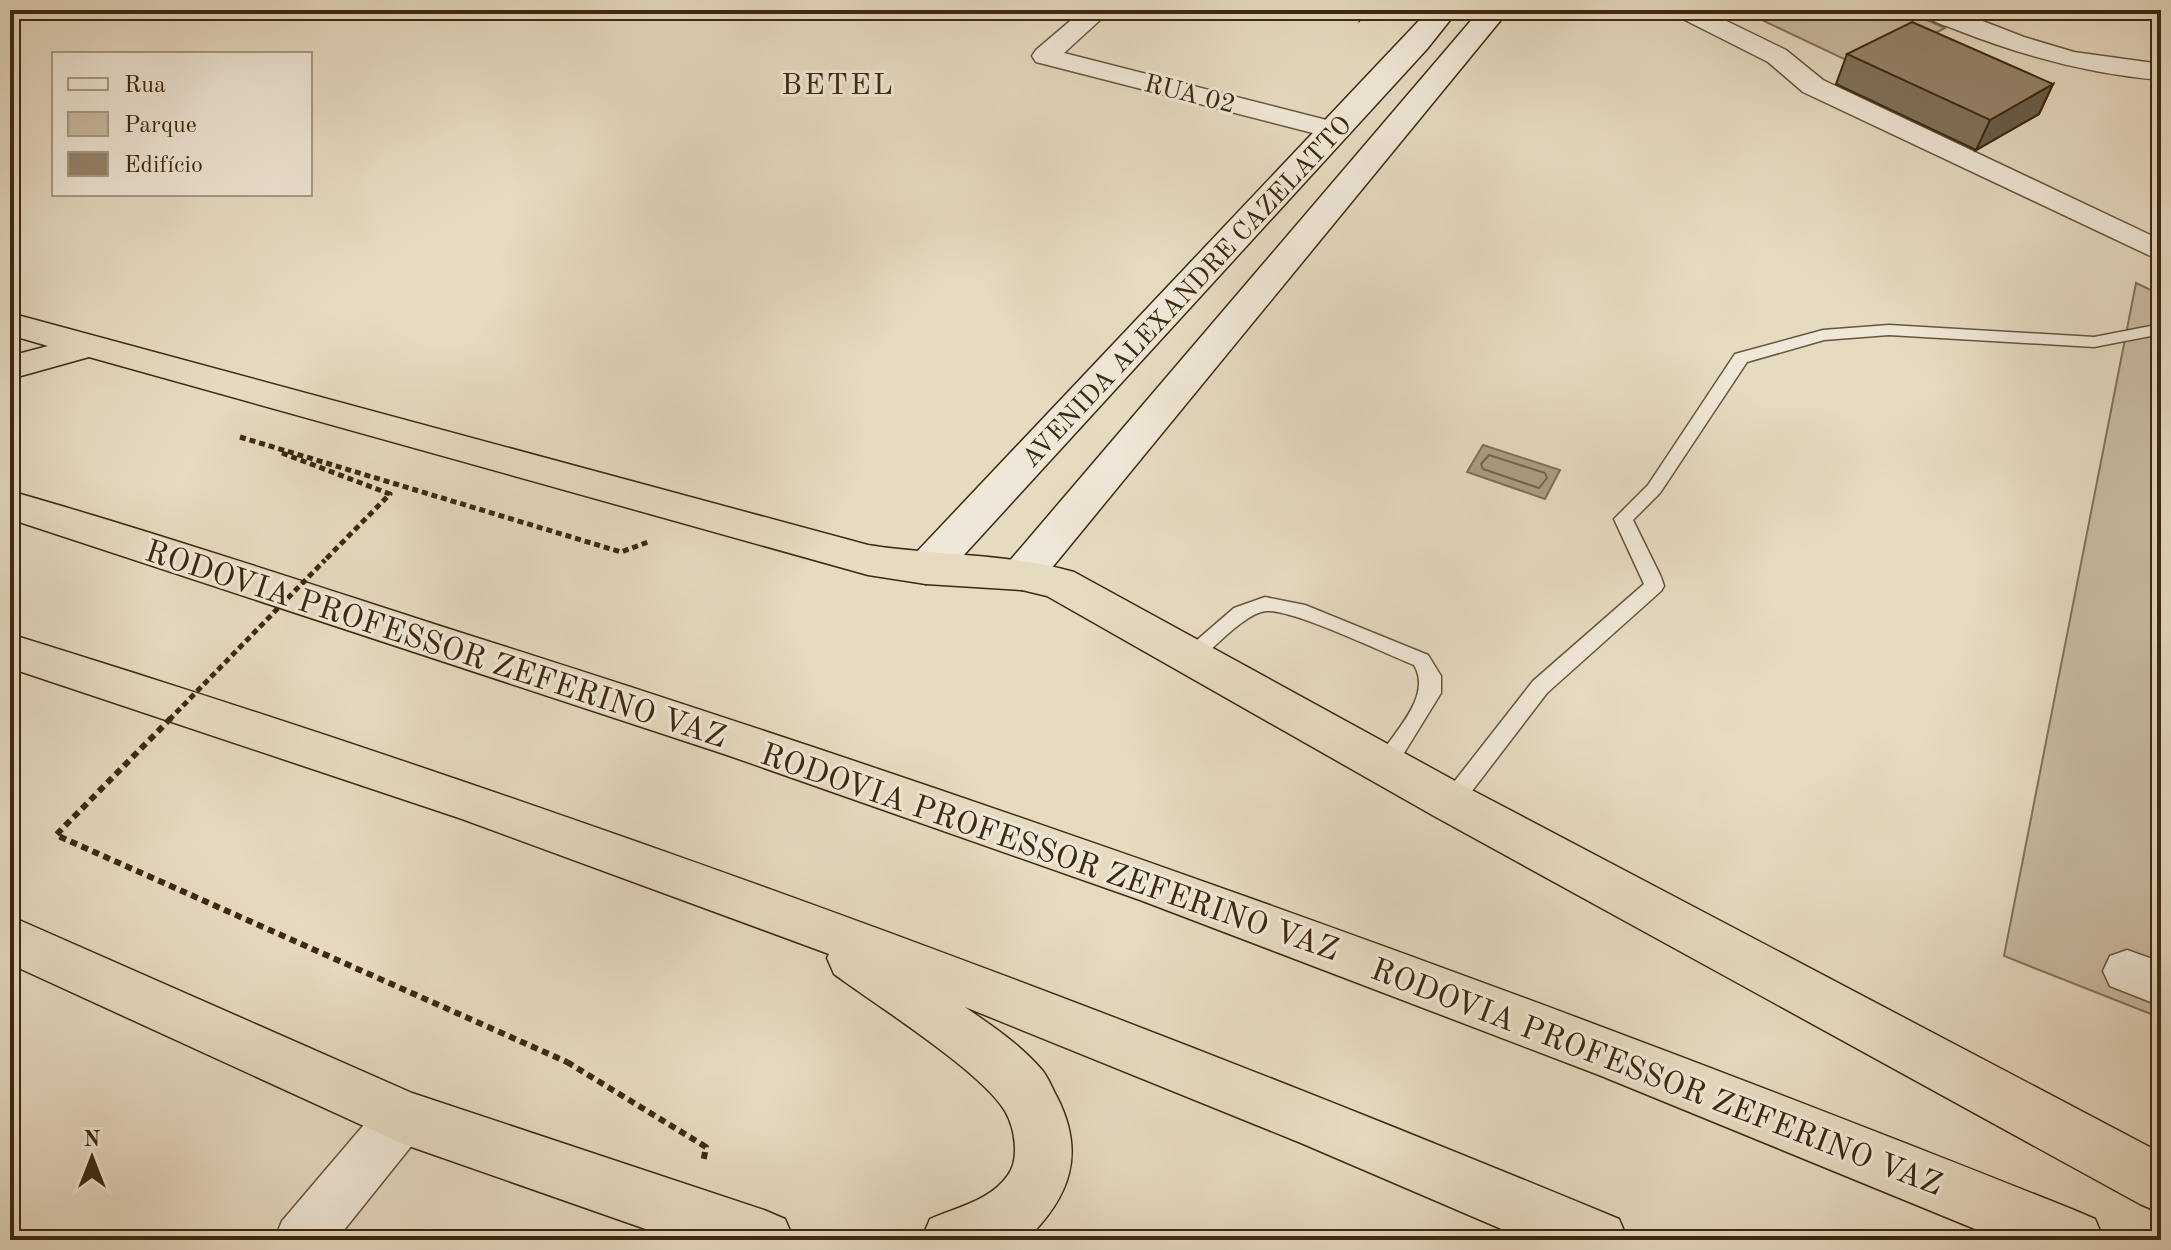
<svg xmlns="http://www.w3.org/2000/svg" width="2171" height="1250" viewBox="0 0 2171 1250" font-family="'Old Standard TT',serif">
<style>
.green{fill:#c9bca3;stroke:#837259;stroke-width:2}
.water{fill:#ad9e84;stroke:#806f55;stroke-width:2}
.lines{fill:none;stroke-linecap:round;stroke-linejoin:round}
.shore{stroke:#75644a;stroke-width:2}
.lane-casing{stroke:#67553c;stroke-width:3}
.street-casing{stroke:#67553c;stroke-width:3}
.secondary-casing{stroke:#3d290f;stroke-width:3}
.highway-casing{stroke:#3d290f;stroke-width:3}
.path-far1{stroke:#3d290f;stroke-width:5;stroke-dasharray:6 4;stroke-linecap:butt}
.path{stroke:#3d290f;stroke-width:6;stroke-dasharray:7 5;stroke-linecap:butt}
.lane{fill:#efe7d7;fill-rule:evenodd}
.street{fill:#efe7d7;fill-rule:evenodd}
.secondary{fill:#efe7d7;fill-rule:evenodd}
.highway{fill:#e6dac1;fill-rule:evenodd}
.path-bridge-far1{stroke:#3d290f;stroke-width:5;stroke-dasharray:6 4;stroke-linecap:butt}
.path-bridge{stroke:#3d290f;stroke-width:6;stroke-dasharray:7 5;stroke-linecap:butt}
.wall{fill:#80725d;stroke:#3d290f;stroke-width:2}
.shaded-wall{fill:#685d4c;stroke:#3d290f;stroke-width:2}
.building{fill:#95856c;stroke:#3d290f;stroke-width:2}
.labels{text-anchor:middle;stroke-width:6;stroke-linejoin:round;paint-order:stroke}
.far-street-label{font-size:26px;fill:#3d290f;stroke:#efe7d7}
.far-quarter-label{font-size:30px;letter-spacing:2px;fill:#3d290f;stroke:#efe7d7}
.street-label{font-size:32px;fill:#3d290f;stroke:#efe7d7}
</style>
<rect width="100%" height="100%" fill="#e6dac1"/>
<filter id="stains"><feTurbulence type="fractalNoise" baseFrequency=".0025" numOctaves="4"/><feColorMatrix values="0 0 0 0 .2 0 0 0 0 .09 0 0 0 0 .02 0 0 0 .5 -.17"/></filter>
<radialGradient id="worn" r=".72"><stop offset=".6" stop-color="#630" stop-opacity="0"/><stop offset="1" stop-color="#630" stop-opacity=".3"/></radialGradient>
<g class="green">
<path d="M1741,10H1904L1945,28L1865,69Z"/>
<path d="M2136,283L2161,295V1018L2004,956Z"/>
</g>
<path class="water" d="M1483,445L1560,470L1545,499L1467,472Z"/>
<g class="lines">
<path class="shore" d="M1489,455L1545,473L1547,478L1539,488L1483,469L1481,464Z"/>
<defs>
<g id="lane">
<path d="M2161,324V334L2094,347L1889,335L1824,340L1747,362L1660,493L1633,520L1661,577L1664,586L1661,591L1547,693L1459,808L1451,811L1443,808L1440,802L1443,796L1533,681L1644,584L1614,519L1648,485L1735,354L1823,330L1889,325L2094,337Z"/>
<path d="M1265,597L1305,605L1428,655L1441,676V693L1393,771L1385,774L1377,771L1374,765C1389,736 1434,698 1414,665C1384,653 1293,609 1266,611C1245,613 1213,649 1196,663H1182L1179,658L1182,653L1234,608Z"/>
</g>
<g id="street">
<path d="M1083,10H1111L1064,53L1346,125L1350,131L1346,137L1336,139L1036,62L1032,56L1036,50Z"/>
<path d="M1671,10H1704L1786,50L1823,80L2161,240V261L1803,92L1768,62L1675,15Z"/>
<path d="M1919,10H1954L2024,37L2074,52L2161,64V80C2090,74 2023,56 1957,30C1945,25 1927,21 1919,10Z"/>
<path d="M2127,950L2161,962V1006L2110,986L2103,971L2110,956Z"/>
<path d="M403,1092L421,1100L429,1117L421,1134L336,1240H274L282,1221L385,1100Z"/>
</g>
<g id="secondary">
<path d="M1429,10H1458L1427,49L941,580L926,584L911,580L905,569L911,558Z"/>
<path d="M1480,10H1509L1037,586L1022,590L1007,586L1001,575L1007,564Z"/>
</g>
<g id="highway">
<path d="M10,313L868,545C936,556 1008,553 1074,572L1468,788L2161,1153V1213L2140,1204L1434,816L1047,596L1022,590L926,584L868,575L89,357L10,379V356L48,346L10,335Z"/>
<path d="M10,491C175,538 339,594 503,646C1034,815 1557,1003 2074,1210L2095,1219L2104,1240H2002L1599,1075L1140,900L727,755L10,519Z"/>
<path d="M10,634C556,803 1091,1000 1619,1219L1628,1240H1527L1301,1143L965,1007C992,1026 1020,1044 1042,1070C1048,1077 1052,1088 1057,1097C1086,1154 1070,1197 1026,1240H921L930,1219C957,1207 990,1201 1008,1175C1020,1159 1015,1128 1005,1111C981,1071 876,1005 834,974L827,958L829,954L462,819L10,668Z"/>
<path d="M10,916L412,1093L764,1210L785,1219L794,1240H677L403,1144L10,964Z"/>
</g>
</defs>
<use href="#lane" class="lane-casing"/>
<use href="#street" class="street-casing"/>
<use href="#secondary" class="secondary-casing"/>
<use href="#highway" class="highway-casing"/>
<g class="path-far1">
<path d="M240,437L621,552L648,542"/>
<path d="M282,453L390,494L325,560"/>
</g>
<path class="path" d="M567,1062L706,1147L703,1163"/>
<use href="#lane" class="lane"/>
<use href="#street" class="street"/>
<use href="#secondary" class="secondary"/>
<use href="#highway" class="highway"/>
<path class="path-bridge-far1" d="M169,720L325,560"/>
<path class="path-bridge" d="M171,718L56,835L567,1062"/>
</g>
<g class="wall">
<path d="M1318,10H1369L1360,20Z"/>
<path d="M1847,54L2053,84L2039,114L1976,150L1836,84Z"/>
</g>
<g class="shaded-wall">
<path d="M1362,10H1369L1360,20Z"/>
<path d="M2053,84L2039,114L1976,150L1990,120Z"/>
</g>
<path class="building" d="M1912,22L2053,84L1990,120L1847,54Z"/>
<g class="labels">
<g class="far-street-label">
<text transform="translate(1190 93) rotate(14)" y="9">RUA 02</text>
<text transform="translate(1186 291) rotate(-47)" y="9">AVENIDA ALEXANDRE CAZELATTO</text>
</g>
<g class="far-quarter-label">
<text x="838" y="94">BETEL</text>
</g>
<g class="street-label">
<text transform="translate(436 643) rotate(18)" y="11">RODOVIA PROFESSOR ZEFERINO VAZ</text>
<text transform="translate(1050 851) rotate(19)" y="11">RODOVIA PROFESSOR ZEFERINO VAZ</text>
<text transform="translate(1657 1076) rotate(21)" y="11">RODOVIA PROFESSOR ZEFERINO VAZ</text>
</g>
</g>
<rect width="2171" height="1250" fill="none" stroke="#e6dac1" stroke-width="40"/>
<rect x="12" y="12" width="2147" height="1226" fill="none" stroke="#3d290f" stroke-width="4"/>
<rect x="20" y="20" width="2131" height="1210" fill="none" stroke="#3d290f" stroke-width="2"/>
<rect x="52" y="52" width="260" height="144" fill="#efe7d7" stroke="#a89b87" stroke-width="2"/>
<rect x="68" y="78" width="40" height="12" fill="#efe7d7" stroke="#a89b87" stroke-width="2"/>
<text x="124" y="92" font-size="24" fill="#3d290f">Rua</text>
<rect x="68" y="112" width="40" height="24" fill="#c9bca3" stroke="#a89b87" stroke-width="2"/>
<text x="124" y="132" font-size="24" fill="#3d290f">Parque</text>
<rect x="68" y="152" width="40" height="24" fill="#95856c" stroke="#a89b87" stroke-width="2"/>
<text x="124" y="172" font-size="24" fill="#3d290f">Edifício</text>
<g transform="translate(92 1158)" stroke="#efe7d7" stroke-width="6" paint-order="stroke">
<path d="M0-6L14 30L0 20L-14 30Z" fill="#3d290f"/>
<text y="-12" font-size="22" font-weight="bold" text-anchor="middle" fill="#3d290f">N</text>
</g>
<rect width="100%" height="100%" filter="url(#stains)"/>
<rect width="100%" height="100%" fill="url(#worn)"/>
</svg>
